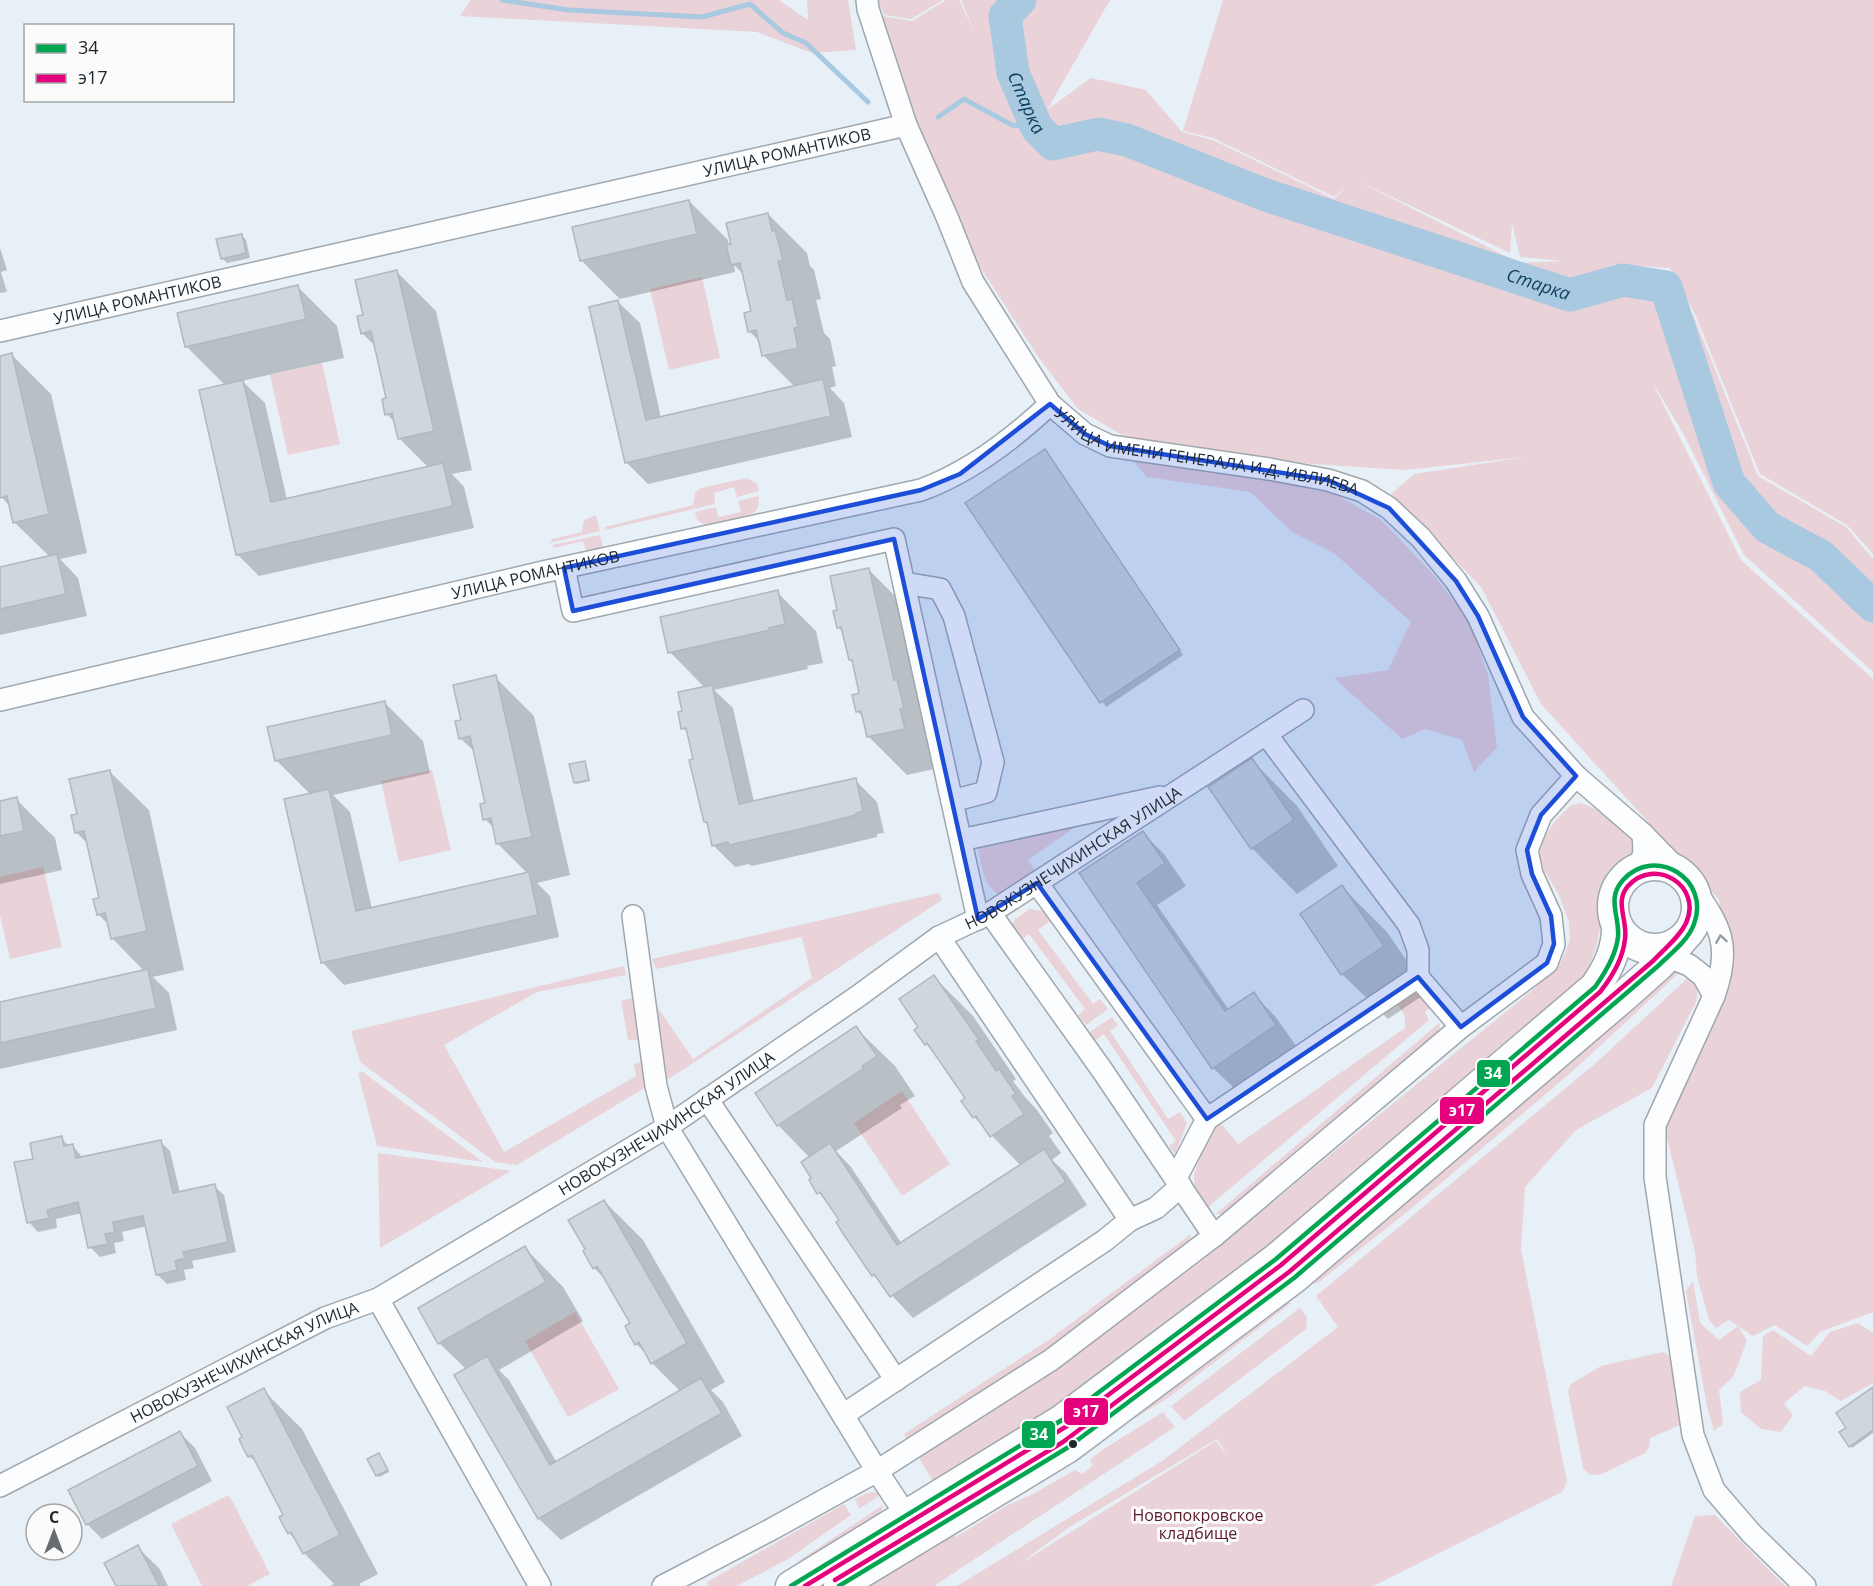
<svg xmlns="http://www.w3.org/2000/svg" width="1873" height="1586" viewBox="0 0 1873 1586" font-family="'Open Sans',sans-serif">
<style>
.green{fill:#ead2d9;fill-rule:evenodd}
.shadow{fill:#0003}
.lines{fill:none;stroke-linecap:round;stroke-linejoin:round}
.stream{stroke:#a9c9e1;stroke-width:5}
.river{stroke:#a9c9e1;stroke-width:33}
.building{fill:#cfd7dd;stroke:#b1b8be;stroke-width:1.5}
.street-casing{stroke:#a0a7ad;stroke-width:24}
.secondary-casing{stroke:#a0a7ad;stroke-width:33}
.street{stroke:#fbfdfe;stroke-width:21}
.secondary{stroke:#fbfdfe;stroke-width:30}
.bus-1-casing{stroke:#fbfbfb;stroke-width:9}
.bus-2-casing{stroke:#fbfbfb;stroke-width:9}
.bus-1{stroke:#00a651;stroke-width:4.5}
.bus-2{stroke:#e5007d;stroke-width:4.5}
.oneway{stroke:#989ca0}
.marked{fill:#1d4ed8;fill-opacity:0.2;stroke:#1d4ed8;stroke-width:4.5;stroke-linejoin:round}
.bus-dot{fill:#1f262c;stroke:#fbfbfb;stroke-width:2}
.labels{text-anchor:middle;stroke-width:6;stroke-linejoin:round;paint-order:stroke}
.street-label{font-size:16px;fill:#1f262c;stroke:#fbfbfb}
.park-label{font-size:16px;fill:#5a1a2a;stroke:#fbfbfb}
.water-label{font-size:18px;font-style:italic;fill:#0e4160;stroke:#fbfbfb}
.line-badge{stroke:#fbfbfb;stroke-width:2}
.badge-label{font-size:16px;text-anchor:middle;font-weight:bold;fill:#fff}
</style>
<rect width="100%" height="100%" fill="#e7f0f7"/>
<g class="green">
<path d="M471,0H779L808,20L807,0H848L856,50L812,53L757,32L460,16Z"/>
<path d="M878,0H943L911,19L884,15Z"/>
<path d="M946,0H959L976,35L961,0H1110L1047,110L1091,78L1146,90L1182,132L1213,140L1334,199L1347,186L1334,197L1213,138L1183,131L1223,0H1873V554L1847,525L1760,474L1695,314L1670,268L1609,264L1668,271L1694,317L1758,476L1846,527L1873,559V672L1744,555L1683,433L1651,380L1741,560L1873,679V1312L1820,1332L1807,1346L1775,1325L1753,1336L1729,1320L1716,1328L1709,1320L1697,1276L1695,1252L1665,1130L1731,975L1719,900L1541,704L1481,587L1391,494L1414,474L1525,457L1405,470L1312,464L1127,438L1078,409L1039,358L969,250L934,171L877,15L912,21ZM1354,179L1510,253L1512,223L1520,257L1563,261L1519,263Z"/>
<path d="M702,277L720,358L669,370L650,289Z"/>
<path d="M322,363L340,444L288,455L270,375Z"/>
<path d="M1134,462L1262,475L1329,491L1380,519L1432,573L1469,620L1488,675L1497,747L1474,772L1462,740L1425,729L1402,739L1334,678L1388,670L1411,622L1335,554L1292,532L1250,492L1147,477Z"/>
<path d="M747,478L757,484L759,491L737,497L734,487L714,493L715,504L605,530V527L693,505L695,493L701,488Z"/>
<path d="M759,496C759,506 759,510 750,515L707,526L697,520L695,512L716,507L718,517L741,512L738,501Z"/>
<path d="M596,515L600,531L550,543L552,539L582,532L584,520Z"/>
<path d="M600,535L604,551L594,553L586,550L583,541L554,548L552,545Z"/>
<path d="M432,770L451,850L399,862L381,781Z"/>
<path d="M1581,803C1599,810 1619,820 1631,836C1634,840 1634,845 1635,850C1622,860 1610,875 1604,890C1600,901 1601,916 1600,927C1598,946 1591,963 1582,979L1299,1221L1126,1356L1015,1433L935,1485L919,1458L1088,1346L1199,1263L1348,1140L1529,993L1560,965L1570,940L1569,922L1559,895L1545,872L1539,858L1543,839L1556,820L1570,806Z"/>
<path d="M1087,819L1028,860L1036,872L1003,896C983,889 982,866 978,848Z"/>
<path d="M43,867L62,947L10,959L0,915V877Z"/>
<path d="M939,893L942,900L667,1080L656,1005L693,1059L812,978L802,937L656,969L652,959Z"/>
<path d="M1030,909L1043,911L1050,921L1038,930L1093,1004L1100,999L1108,1009L1086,1025L1078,1015L1085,1009L1029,934L1019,941L1010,929L1015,919Z"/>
<path d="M624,966L626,975L537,992L444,1045L504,1152L636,1076L634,1064L641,1062L646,1087L517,1165L495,1162L360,1062L351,1031Z"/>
<path d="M1682,970L1575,1069L1413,1207L1319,1282L1314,1284L1318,1270L1669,971Z"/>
<path d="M1691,975L1698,988L1696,1002L1652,1088L1576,1130L1525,1187L1521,1249L1567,1482L1562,1492L1373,1586H957L1162,1461L1338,1327L1316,1296L1597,1062ZM1217,1439L1229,1458L1216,1441L1018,1565L1068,1528Z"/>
<path d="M1412,992L1422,996L1432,1006L1425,1012L1429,1020L1207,1208L1195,1196L1194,1175L1208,1131L1220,1122L1238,1144L1405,1028V1016L1396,1002Z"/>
<path d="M632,998L638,1040H628L621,1001Z"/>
<path d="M1112,1017L1118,1025L1110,1031L1168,1119L1180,1112L1187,1123L1175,1154L1169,1146L1176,1141L1104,1034L1094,1041L1088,1033Z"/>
<path d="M1439,1023L1440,1028L1426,1044L1227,1214H1216Z"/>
<path d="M363,1072L483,1162L377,1146L358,1073Z"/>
<path d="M902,1091L950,1164L902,1196L854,1123Z"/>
<path d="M378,1153L511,1171L380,1248Z"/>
<path d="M1191,1234L1188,1244L1055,1344L908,1442L904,1434L1050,1339Z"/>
<path d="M1693,1281L1700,1323L1719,1340L1738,1326L1747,1341L1733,1377L1719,1390L1723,1424L1714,1431L1707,1406L1686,1291Z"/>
<path d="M1278,1301L1291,1303L1168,1398L1135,1418L1123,1422Z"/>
<path d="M1300,1308L1307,1317L1306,1329L1184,1421L1171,1406Z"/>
<path d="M575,1312L619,1389L568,1417L525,1341Z"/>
<path d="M1858,1323L1873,1333V1383L1841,1401L1825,1391L1805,1386L1784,1403L1793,1415L1781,1432L1761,1429L1741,1412L1740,1392L1761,1380L1763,1336L1773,1330L1811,1356L1830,1332Z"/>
<path d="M1663,1352L1674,1358L1686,1416L1680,1425L1650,1438L1649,1447L1645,1453L1602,1474L1590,1475L1583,1468L1568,1391L1571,1384L1601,1366Z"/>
<path d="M1163,1412L1175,1427L934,1586H866L952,1533L956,1537L1006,1506L1035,1493L1075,1470L1083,1474L1093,1465L1090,1460L1099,1452Z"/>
<path d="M877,1492L880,1495L859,1509L855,1499L868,1493Z"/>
<path d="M229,1495L270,1574L247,1586H202L171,1524Z"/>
<path d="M844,1504L851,1515L788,1559L737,1586H709L707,1582Z"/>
<path d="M883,1505L880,1519L834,1547L797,1562Z"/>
<path d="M1715,1515L1785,1586H1671L1695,1516Z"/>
</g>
<g class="shadow">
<path d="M689,201L728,240L729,246L768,214L807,253L810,266L814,270L821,299L816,300L824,333L830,339L836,366L832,367L836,386L830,388L844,403L852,437L648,484L626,462L618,302L640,323L661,418L795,387L763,355L760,342L750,332L753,312L745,276L734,265L735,272L620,299L581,260Z"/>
<path d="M241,235L246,240L250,258L227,263L222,258Z"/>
<path d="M0,248L7,270L1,272L7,292L0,293Z"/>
<path d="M397,272L436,311L472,470L452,474L464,487L474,528L259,576L237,554L225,385L186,346L298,287L337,326L344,358L242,381L265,403L287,500L429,468L400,439L396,424L387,414L388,399L376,347L362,333L365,316Z"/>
<path d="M12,355L51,394L87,553L60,559L78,578L87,616L0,635V569L50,557L14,522L11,508L0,495V357Z"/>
<path d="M1049,456L1183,655L1106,707L967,503Z"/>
<path d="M868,569L907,608L943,767L907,775L869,737L865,719L857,711L861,695L854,664L850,660L844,634L838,627L839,611Z"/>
<path d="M777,592L816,631L823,663L807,666L808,669L714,690L733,708L754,802L855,780L877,802L884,833L877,834V837L827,849L752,866L749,864L735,867L713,845L709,826L705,822L689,734L683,728L684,712L705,688L670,652Z"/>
<path d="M495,677L534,716L570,875L537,883L550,896L559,937L344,985L323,963L286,800L310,794L276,760L384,702L423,741L430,773L333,795L350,812L372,909L528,874L498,844L495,829L485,819L486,804L475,752L460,738L463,721Z"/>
<path d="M1252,760L1297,806L1338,866L1297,894L1252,848L1211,787Z"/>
<path d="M584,762L590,781L577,784L575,782Z"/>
<path d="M110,772L149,810L184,970L153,977L169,993L177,1030L0,1069V1004L145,972L112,938L109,925L98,914L100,899L88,844L76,832L79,815Z"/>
<path d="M16,799L55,838L62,870L0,884V802Z"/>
<path d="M1143,833L1164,854L1186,886L1157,905L1229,1010L1253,994L1275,1016L1297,1047L1235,1089L1213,1068L1081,874Z"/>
<path d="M1342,887L1387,932L1428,992L1388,1019L1342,974Z"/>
<path d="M934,977L973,1016L1016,1079L1013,1081L1025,1097L1037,1110L1053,1133L1049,1136L1061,1153L1052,1160L1066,1173L1087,1205L913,1318L873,1275L830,1205L819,1193L813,1179L810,1158L778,1125L856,1028L895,1066L915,1096L900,1105L902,1108L836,1151L851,1167L902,1244L1021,1166L974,1117L967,1099L938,1057L926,1044L916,1031L920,1028Z"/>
<path d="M61,1138L70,1147L73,1146L83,1158L160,1141L170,1151L180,1193L214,1186L224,1195L236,1252L192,1261L194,1268L184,1270L186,1280L167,1284L157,1274L147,1226L122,1232L124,1241L114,1243L116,1253L100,1257L90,1247L82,1213L56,1219L57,1228L38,1232L29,1222L35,1160Z"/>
<path d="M604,1201L643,1240L725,1382L711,1390L723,1402L742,1436L561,1540L539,1519L457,1376L467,1370L439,1343L525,1248L563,1287L583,1321L499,1370L509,1380L557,1463L681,1392L652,1363L648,1355L636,1344L632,1324L609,1283L594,1268Z"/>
<path d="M1873,1389V1433L1852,1448L1841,1433L1848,1428Z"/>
<path d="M263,1390L302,1429L378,1574L359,1584L361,1586H330L334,1584L304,1553L298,1543L289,1533L281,1517L285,1516L259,1465L249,1456Z"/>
<path d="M180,1433L195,1448L212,1481L102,1539L87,1524Z"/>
<path d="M381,1457L389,1472L379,1477L377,1475Z"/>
<path d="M137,1547L159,1568L168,1586H118Z"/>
</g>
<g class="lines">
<g class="stream">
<path d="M502,0L569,10L702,17L750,4L783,33L806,43L868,102"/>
<path d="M938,117L964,99L1012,125L1037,128"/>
</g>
<path class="river" id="s1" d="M1020,0L1005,16L1013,73L1037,128L1053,144L1098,134L1127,140L1263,194L1570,295L1623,280L1666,287L1729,483L1767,527L1821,556L1873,606"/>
</g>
<g class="building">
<path d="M689,200L697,234L580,261L572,227Z"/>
<path d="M768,213L772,231L775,230L783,260L778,261L787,300L792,299L798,327L794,328L798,348L762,356L756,330L748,332L744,313L751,311L740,263L731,265L726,245L731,244L726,223Z"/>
<path d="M242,234L246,253L221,259L216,239Z"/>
<path d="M397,270L434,431L398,439L392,413L385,415L382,399L386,398L371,331L361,334L357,316L363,315L355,280Z"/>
<path d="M298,285L306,319L185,347L177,313Z"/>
<path d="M618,300L646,420L823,379L831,416L625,463L589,307Z"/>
<path d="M12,353L49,514L13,523L7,496L0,498V356Z"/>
<path d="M243,380L271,502L443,463L453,506L236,555L199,390Z"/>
<path d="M1045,449L1180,650L1100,703L965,503Z"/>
<path d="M57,554L66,594L0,609V567Z"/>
<path d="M869,568L894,680H897L904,708L900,709L905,729L867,737L861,711L856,712L852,695L859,693L852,660H849L841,627L837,628L833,611L837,610L830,576Z"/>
<path d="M778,590L785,624L769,628L770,630L668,653L660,617Z"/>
<path d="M496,675L532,837L496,844L491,818L483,820L480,804L485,803L470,736L459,739L455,721L461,720L453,685Z"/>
<path d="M712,685L739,804L856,778L863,811L856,813V815L805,828L729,845L728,842L712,846L707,822H704L689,760L693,759L686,728L681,729L678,712L682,711L678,692Z"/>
<path d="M385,701L392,735L275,761L267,727Z"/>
<path d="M1252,758L1294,820L1251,849L1208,787Z"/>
<path d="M585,761L589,780L574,783L569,764Z"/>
<path d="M110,770L147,931L111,939L105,913L97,915L93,899L99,898L84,831L75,833L71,815L77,814L69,779Z"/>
<path d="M329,789L356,911L529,872L538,915L321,963L284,799Z"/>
<path d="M17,797L24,831L0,836V801Z"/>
<path d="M1143,831L1165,863L1137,883L1225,1011L1254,992L1276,1025L1212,1069L1079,873Z"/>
<path d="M1342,885L1384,946L1341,975L1300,914Z"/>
<path d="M148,969L156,1008L0,1043V1002Z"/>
<path d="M934,975L979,1040L976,1041L996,1071L999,1069L1016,1094L1012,1096L1024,1114L990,1137L976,1116L973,1118L961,1101L965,1098L927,1043L925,1045L914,1030L918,1027L899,999Z"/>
<path d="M856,1026L877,1056L862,1066L864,1068L777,1126L755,1093Z"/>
<path d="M62,1136L64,1146L73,1144L76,1158L161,1140L173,1193L215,1184L228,1242L183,1252L185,1258L175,1261L177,1270L156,1275L143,1216L113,1222L115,1232L105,1234L108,1244L88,1248L78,1202L47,1210L49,1218L27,1223L14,1162L33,1159L30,1143Z"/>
<path d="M830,1143L897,1245L1044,1149L1066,1182L890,1297L874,1274L872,1276L842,1232L836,1222L839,1220L820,1192L817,1194L809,1180L811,1178L801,1162Z"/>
<path d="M604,1200L687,1343L651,1364L639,1342L635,1345L630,1336L625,1326L630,1323L597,1266L593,1269L583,1251L585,1249L568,1220Z"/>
<path d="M525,1246L546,1282L438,1344L418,1308Z"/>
<path d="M487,1356L550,1465L701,1378L722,1413L538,1519L454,1375Z"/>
<path d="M1873,1387V1430L1849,1447L1839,1432L1846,1428L1836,1413Z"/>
<path d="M264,1388L340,1535L303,1554L291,1532L288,1534L283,1525L279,1517L283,1515L252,1455L248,1457L243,1448L239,1439L242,1437L227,1407Z"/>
<path d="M180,1431L198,1466L86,1525L68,1490Z"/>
<path d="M379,1453L388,1470L376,1476L367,1459Z"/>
<path d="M138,1545L151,1570L159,1586H116L104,1563Z"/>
</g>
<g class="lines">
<defs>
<g id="street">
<path id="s2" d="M867,0L868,9L906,125L947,217L973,282L1050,404L1085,434L1110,446L1269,469L1328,480L1362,491L1389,508L1421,538L1456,581L1478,616L1523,717L1576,776L1643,834L1681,873"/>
<path id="s3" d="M0,331L906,125"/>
<path d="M564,568L573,611L894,539L978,919"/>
<path d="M904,583L940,589L954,616L993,762L986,792L952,801"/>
<path id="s4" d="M0,700L543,572L921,490C970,472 1012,440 1050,404"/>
<path d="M1266,734L1409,925L1418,950V977"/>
<path d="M961,840L1160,797"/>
<path d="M1636,869C1646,858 1644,848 1643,834"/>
<path d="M1037,883L1207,1119L1176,1178"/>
<path d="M1691,885C1721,926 1732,946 1714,996L1655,1125V1177L1693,1435L1714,1490L1751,1533L1805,1586"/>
<path d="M990,913L1102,1070L1214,1236"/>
<path d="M633,916L656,1086L667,1127L877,1471L906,1515"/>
<path d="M939,937L1130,1220L1156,1208L1181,1186"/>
<path d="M1644,948L1689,965L1703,976L1714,996"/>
<path d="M707,1099L896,1380"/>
<path d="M1207,1119L1418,977L1461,1027"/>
<path d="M378,1299L540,1586"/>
<path d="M843,1415L1104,1241L1130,1220"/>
<path id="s5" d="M0,1486L325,1318L378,1299L667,1127L857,997L939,937L990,913L1303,710"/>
<path d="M663,1586L772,1529L877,1471L1051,1360L1214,1236L1461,1027L1547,963L1554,944L1551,916L1532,874L1527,850L1541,815L1576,776"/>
</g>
<g id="secondary">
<circle cx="1655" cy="907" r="42"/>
<path d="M791,1586L1062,1420L1276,1259L1595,987C1608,969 1618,948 1617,925"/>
<path d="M839,1586L1067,1448L1294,1278L1623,997L1658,966L1681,941"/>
</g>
</defs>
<use href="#street" class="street-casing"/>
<use href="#secondary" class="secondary-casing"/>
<use href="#street" class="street"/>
<use href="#secondary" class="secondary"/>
<defs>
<path id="bus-1" d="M791,1586L1062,1420L1276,1259L1595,987C1605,973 1616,955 1618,937C1620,916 1606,899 1623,880C1655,845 1711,879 1694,924C1688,941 1670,954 1658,966L1294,1278L1067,1448L839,1586"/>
<path id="bus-2" d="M805,1586L1067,1426L1281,1265L1600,992C1612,977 1623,958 1625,939C1628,920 1614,902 1628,886C1655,856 1703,886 1686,923C1679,938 1664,949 1653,961L1289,1272L1063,1442L835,1580"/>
</defs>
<use href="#bus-1" class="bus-1-casing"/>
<use href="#bus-2" class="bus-2-casing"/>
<use href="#bus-1" class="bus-1"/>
<use href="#bus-2" class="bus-2"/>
</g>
<defs><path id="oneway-chevron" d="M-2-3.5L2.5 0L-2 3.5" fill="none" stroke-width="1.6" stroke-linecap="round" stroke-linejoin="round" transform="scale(1.5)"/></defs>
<use class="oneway" href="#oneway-chevron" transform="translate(1721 939) rotate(-99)"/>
<path class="marked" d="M1050,404L1085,434L1110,446L1328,480L1389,508L1456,581L1478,616L1523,717L1576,776L1541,815L1527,850L1532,874L1551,916L1554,944L1547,963L1461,1027L1418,977L1207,1119L1037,883L978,919L894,539L573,611L564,568L921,490L960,474Z"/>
<circle class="bus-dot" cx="1073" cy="1444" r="5"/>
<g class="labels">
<g class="street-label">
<text dy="6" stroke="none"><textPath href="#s3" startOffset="807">УЛИЦА РОМАНТИКОВ</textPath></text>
<text dy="6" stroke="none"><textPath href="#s3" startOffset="141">УЛИЦА РОМАНТИКОВ</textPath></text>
<text dy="6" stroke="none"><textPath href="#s2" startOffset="614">УЛИЦА ИМЕНИ ГЕНЕРАЛА И.Д. ИВЛИЕВА</textPath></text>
<text dy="6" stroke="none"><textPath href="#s4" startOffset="550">УЛИЦА РОМАНТИКОВ</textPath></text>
<text dy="6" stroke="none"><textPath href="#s5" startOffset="1246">НОВОКУЗНЕЧИХИНСКАЯ УЛИЦА</textPath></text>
<text dy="6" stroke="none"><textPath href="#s5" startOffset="760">НОВОКУЗНЕЧИХИНСКАЯ УЛИЦА</textPath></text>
<text dy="6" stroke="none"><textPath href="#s5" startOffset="274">НОВОКУЗНЕЧИХИНСКАЯ УЛИЦА</textPath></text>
</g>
<g class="park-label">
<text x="1198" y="1521">Новопокровское<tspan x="1198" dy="18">кладбище</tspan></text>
</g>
<g class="water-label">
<text dy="6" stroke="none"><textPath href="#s1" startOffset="112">Старка</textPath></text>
<text dy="6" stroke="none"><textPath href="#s1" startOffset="674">Старка</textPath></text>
</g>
</g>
<g class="line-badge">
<rect x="1476" y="1059" width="35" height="29" rx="6" fill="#00a651"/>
<rect x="1439" y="1096" width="46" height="29" rx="6" fill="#e5007d"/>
<rect x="1063" y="1397" width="46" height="29" rx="6" fill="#e5007d"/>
<rect x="1021" y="1420" width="35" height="29" rx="6" fill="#00a651"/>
</g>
<g class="badge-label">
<text x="1493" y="1079">34</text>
<text x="1462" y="1116">э17</text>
<text x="1086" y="1417">э17</text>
<text x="1039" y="1440">34</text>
</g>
<rect x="24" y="24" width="210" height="78" fill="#fbfbfb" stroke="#a3a6a8" stroke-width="1.5"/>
<rect x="36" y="44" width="30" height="9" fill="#00a651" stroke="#a3a6a8" stroke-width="1.5"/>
<text x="78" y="54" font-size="18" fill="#1f262c">34</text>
<rect x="36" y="74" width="30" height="9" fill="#e5007d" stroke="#a3a6a8" stroke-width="1.5"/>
<text x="78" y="84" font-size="18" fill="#1f262c">э17</text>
<g transform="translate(54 1532)"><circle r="28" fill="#fbfbfb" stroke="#a3a6a8" stroke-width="1.5"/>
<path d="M0-4.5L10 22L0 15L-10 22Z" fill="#656d73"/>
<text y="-9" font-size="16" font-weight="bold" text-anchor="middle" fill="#1f262c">С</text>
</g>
</svg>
